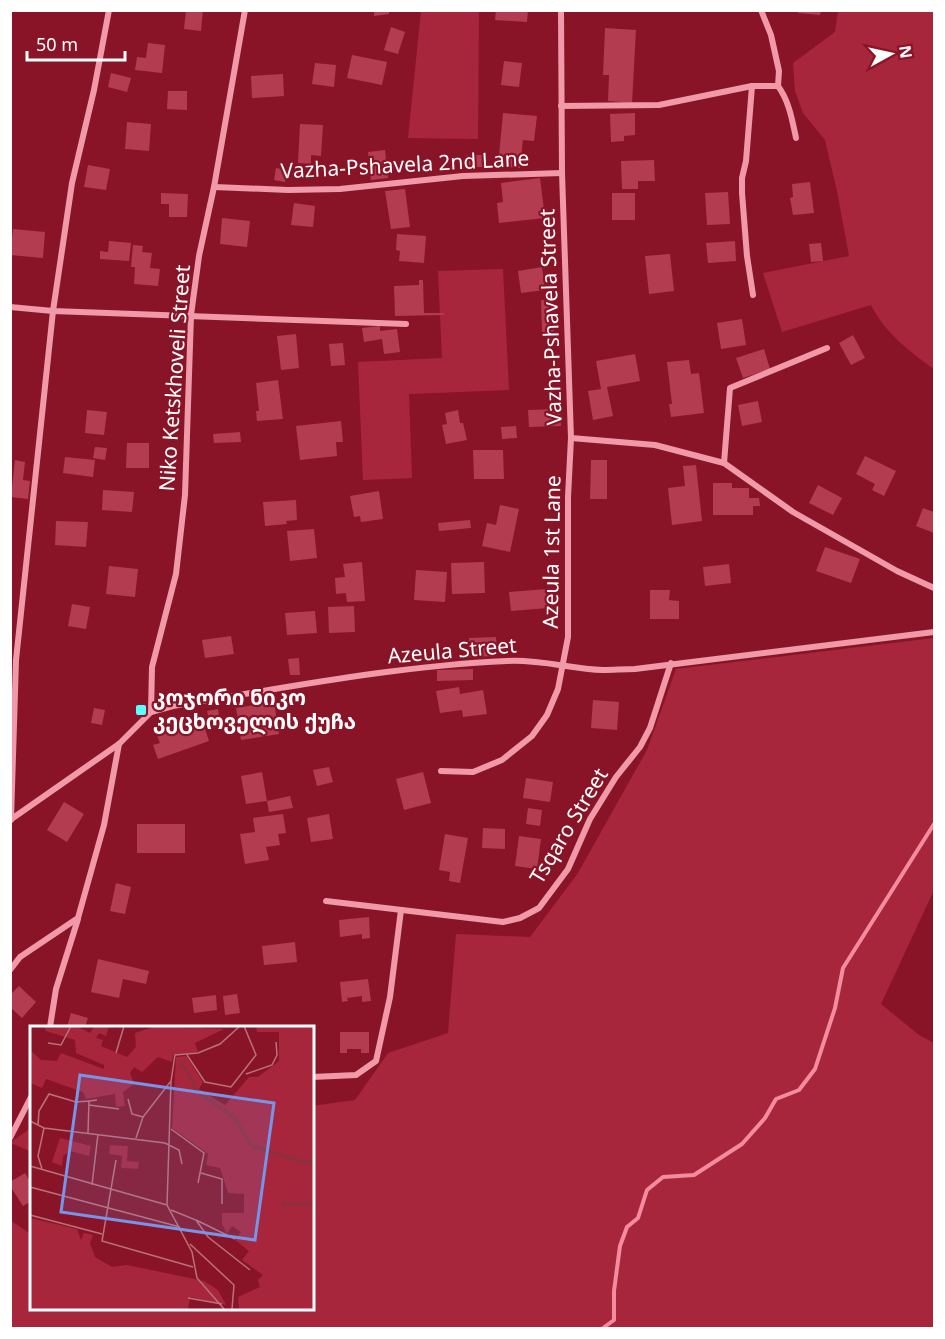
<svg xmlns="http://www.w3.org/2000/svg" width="945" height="1339" viewBox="0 0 945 1339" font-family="'Noto Sans','Noto Sans Georgian',sans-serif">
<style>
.green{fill:#a8263c}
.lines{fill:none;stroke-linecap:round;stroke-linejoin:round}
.stream{stroke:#f38c9f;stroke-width:4}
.building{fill:#b33c50}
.minor{stroke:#f09aa9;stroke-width:6}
.poi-dot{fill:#59fffd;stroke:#891427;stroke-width:2}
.labels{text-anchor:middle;stroke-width:4.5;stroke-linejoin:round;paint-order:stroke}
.street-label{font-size:21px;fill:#fff;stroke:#891427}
.poi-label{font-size:21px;font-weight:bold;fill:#fff;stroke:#891427;text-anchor:start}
.inset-river{fill:none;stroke:#89313f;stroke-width:3}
.inset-road{fill:none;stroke:#b8727d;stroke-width:1.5}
.view{fill:#7795e8;fill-opacity:0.15;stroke:#7795e8;stroke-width:3}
.inset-edge{fill:none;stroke:#fff;stroke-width:3}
</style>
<rect width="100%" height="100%" fill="#891427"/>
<g class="green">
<path d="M421,11H479L478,139L408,138Z"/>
<path d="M838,11H934V369C909,351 886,334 871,305L782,332L763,273L849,256L837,191L825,140L803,113L795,91L793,63L835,32Z"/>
<path d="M503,269L509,390L409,394L412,478L363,480L358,362L442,358L438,271Z"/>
<path d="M934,638V890L881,1004L919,1035L934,1043V1328H11V1221L31,1234L32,1308H312V1106L355,1100L388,1053L448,1033L456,934L530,937L578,873L647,750L676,669Z"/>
<path d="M31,1128V1152L11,1143V1142Z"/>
</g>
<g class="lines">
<path class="stream" d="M603,1328L614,1320V1291L620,1246L627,1227L638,1218L647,1190L663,1177L694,1175L742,1144L765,1118L776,1099L799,1090L815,1069L835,1008L843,968L934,824"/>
</g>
<g class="building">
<path d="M186,10H203L201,31L184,29Z"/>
<path d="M374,10H389V14L374,16Z"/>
<path d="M496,10H528L527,22L495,20Z"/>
<path d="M798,10H821L820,15L798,13Z"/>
<path d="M391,27L405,32L398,54L384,50Z"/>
<path d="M605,28L636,30L632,103L608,101L609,75H603Z"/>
<path d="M148,43L165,45L162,73L135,70L137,57L146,58Z"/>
<path d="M352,55L387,62L382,85L347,78Z"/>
<path d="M504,61L522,63L519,87L501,85Z"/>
<path d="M315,63L336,65L334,87L312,84Z"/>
<path d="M111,73L131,78L127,92L108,87Z"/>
<path d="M283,74L284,96L252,98L251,76Z"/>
<path d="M168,91H187V110L167,109Z"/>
<path d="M503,113L537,116L534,141L523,140L520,168L498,166Z"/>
<path d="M635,113V135L624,136V141L611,142L610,114Z"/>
<path d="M127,122L151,124L149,151L125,149Z"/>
<path d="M300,124L323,125L321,156L311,155V164L298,163Z"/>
<path d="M385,150L388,178L371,180L368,152Z"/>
<rect x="466" y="155" width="18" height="12"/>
<path d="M654,160L655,181H638V189H622L621,161Z"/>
<path d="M88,165L110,169L106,190L84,187Z"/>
<path d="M276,168L287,170L285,182L274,180Z"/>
<path d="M540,178L545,218L499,223L497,203L503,202L501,183Z"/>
<path d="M810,182L814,213L793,215L790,198L793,197L792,184Z"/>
<path d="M405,189L410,227L391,229L385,191Z"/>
<path d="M728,192L730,224L707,225L705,193Z"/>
<path d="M161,193L188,194L187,217H169V204H161Z"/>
<rect x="612" y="193" width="23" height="27"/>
<path d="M294,203L315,206L313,227L291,225Z"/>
<path d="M222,218L250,221L247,247L220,244Z"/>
<path d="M13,229L45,232L43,258L10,255Z"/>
<path d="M397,234L426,236L424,263L399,261L400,251L396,250Z"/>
<path d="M109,241L131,243L129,261L100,259V251L108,252Z"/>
<path d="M735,241L736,261L708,263L706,243Z"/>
<path d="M821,243L823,261L811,262L809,244Z"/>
<path d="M133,245L143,246L142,252L152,253L150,268L160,269L158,286L134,284L135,267H131Z"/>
<path d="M670,254L674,291L649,294L645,256Z"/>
<path d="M542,267L545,290L521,293L518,271Z"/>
<path d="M419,280H423L424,313H444V315L395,316L394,286L419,285Z"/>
<path d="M541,300H553L554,332H542Z"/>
<path d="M742,319L746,345L721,349L717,323Z"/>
<path d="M380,326V331L397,329L400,352L384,354L382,339L364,342L362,328Z"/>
<path d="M296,334L299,368L281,370L277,336Z"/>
<path d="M853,335L865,358L851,365L839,343Z"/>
<path d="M343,343L345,365L331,366L329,344Z"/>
<path d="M764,349L770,369L743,378L736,358Z"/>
<path d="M635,354L640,381L607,387L613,416L593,420L588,391L601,389L596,361Z"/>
<path d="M689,360L691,374L699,373L704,413L671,417L669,404H672L667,362Z"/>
<path d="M278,380L283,419L257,421L256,411H259L256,383Z"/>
<path d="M758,401L762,422L742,426L738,405Z"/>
<path d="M560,409L561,426L529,427L528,410Z"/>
<path d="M87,410L107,412L104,435L85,433Z"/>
<path d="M458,410L460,423H463L467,440L446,444L442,425L447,424L445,413Z"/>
<path d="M341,421L343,442H336L337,456L300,460L296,426Z"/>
<path d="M516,426L517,438L502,439L501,427Z"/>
<path d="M240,432L241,442L214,443L213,434Z"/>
<path d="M127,443H149V468H126Z"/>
<path d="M95,447L107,448L105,460L93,458Z"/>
<path d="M473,450H503L504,479H474Z"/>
<path d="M865,456L896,471L884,496L872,490L875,484L856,474Z"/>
<path d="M65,457L95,460L93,477L63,473Z"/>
<path d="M15,460L25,462L23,480L30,481L28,499L11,497Z"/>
<path d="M591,460H607V499H590Z"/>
<path d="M696,465L702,521L672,525L668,488L685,486L683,466Z"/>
<path d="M713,483H732V488H749V498H759L760,506H753V515H713Z"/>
<path d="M818,485L842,498L833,515L809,503Z"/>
<path d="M103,490L134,492L132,512L102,510Z"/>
<path d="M379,491L383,519L361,522L360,516L354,517L350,496Z"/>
<path d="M296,500L297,520L286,521L287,524L265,526L263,502Z"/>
<path d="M500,505L519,509L510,552L482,546L487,523L496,525Z"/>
<path d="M923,508L934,512V533L916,526Z"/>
<path d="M470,520L471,528L439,531L438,523Z"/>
<path d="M56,521L88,522L86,547L55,545Z"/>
<path d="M314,529L317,558L290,561L287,531Z"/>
<path d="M825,547L860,559L851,583L816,571Z"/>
<path d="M362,562L365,601L347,602L346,593L336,594L335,578L345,577L343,564Z"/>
<path d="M484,562L485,593L452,594L451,563Z"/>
<path d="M729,564L731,583L705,586L703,567Z"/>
<path d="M109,566L138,569L135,597L106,594Z"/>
<path d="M416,570L447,572L445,602L414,600Z"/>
<path d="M547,589L548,608L511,611L509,592Z"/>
<path d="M650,590H670L669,600L679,601V619H650Z"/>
<path d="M72,604L90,607L86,629L68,626Z"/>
<path d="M354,606L355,632L329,633L328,607Z"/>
<path d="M315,611L317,633L287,635L285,613Z"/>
<path d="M231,636L234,654L205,658L202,640Z"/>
<path d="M496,637L497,656L469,657V638Z"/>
<path d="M299,658L300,675H290L288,659Z"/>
<path d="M473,669V680L437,681V670Z"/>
<path d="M459,687L460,694L483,690L487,714L463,717L462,710L440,713L436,691Z"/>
<path d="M593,700L619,702L617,730L591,728Z"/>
<path d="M274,702L279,734L241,740L236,708Z"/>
<path d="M94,708L105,710L102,725L91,723Z"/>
<path d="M218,709L221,726L211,728L207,711Z"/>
<path d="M179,722L182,730L203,723L209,741L158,759L153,745L160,743L155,730Z"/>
<path d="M329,767L333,782L317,786L313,770Z"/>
<path d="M262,772L267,801L290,796L293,808L269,812L267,801L246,804L241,776Z"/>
<path d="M423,772L431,803L404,810L396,779Z"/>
<path d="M526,778L553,782L550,802L523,798Z"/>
<path d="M64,802L84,814L67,842L47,830Z"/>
<path d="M528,808L542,810L540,826L526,824Z"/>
<path d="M283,814L286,833L278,834L280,845L266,847L269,860L245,864L240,834L255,832L253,818Z"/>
<path d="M329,814L333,839L311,842L307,818Z"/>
<rect x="137" y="824" width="48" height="29"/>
<path d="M483,828L505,829V849L482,848Z"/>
<path d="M445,834L468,838L460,883L449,881L450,872L439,870Z"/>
<path d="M519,836L541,839L537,869L515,866Z"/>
<path d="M116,883L131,887L125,914L110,911Z"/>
<path d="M369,917L370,938L362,939V934L340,937L339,920Z"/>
<path d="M295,942L297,962L264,965L262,946Z"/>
<path d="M98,959L149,971L146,984L123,979L119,998L91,992Z"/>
<path d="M368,979L371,1001L362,1002V996L347,998L348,1001L342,1002L340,982Z"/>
<path d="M19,986L36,1002L22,1018L10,1007V995Z"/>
<path d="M237,994L240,1013L225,1015L223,996Z"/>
<path d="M216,995L217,1010L194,1013L192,998Z"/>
<path d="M71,1013L88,1018L85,1027H67Z"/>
<path d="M340,1032H369V1053H361V1049H347V1053H340Z"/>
<path d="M25,1173L29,1180L32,1178V1201L23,1206L10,1186V1182Z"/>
</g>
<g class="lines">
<g class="minor">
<path d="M761,10L771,35L779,71L778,86"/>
<path d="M752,86L746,161L742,178V193L747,256L753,295"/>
<path d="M561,106L659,105L752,86H778C789,101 792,119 796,138"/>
<path d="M214,187L288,190L340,189L463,176L562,173"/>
<path d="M10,307L53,311L406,324"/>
<path d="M571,438L655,445L724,463L793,512L897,571L934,588"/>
<path d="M724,463L730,388L827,348"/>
<path d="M151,712L152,667L176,574L185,495L191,315L199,256L214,187L245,10"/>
<path d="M441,771L473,772L502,760L532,736L547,715L558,689L568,637V497L571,438L562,173L561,10"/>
<path d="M10,820L119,744L151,712L173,706C284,688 395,666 507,661C540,659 571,669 603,670C613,670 624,669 635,669L934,632"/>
<path d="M11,820L16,660L53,311L72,183L94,90L109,10"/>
<path d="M326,901L503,922L520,918L539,908L568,869L590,819L616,777L640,747L650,728L671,663"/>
<path d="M10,970L20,957L78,918L104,825L119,744"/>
<path d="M50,1027L56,989L78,919"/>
<path d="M312,1077L356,1075L376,1061L390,997L401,910"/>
<path d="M10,1138L32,1095"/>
</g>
</g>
<rect class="poi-dot" x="135" y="704" width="12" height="12" rx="3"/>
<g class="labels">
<g class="street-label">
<text transform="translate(405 165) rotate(-3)" y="7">Vazha-Pshavela 2nd Lane</text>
<text transform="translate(551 317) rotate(-92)" y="7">Vazha-Pshavela Street</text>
<text transform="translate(175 378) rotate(-86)" y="7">Niko Ketskhoveli Street</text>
<text transform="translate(552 552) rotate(-89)" y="7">Azeula 1st Lane</text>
<text transform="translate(452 651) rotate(-5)" y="7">Azeula Street</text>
<text transform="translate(569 826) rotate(-59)" y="7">Tsqaro Street</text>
</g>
<g class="poi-label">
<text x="153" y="705">კოჯორი ნიკო<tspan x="153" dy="24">კეცხოველის ქუჩა</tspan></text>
</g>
</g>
<g transform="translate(30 1026)">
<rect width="284" height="284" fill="#891427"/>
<path d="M14,0H46L60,7L64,0H79L76,10L69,7L66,12L73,14L71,20L97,31L106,21L105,7L126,0L194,3L165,17L168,26L143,29L142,36L128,31L112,46L104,41L100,47L104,58L93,66L95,80L86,81L85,68L56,73L53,66L16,53L12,62L0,57V24L11,34L27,35L31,27L74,43V39L46,27L45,14L16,5ZM226,0H283V283H209L208,271L230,261L228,254L233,249L212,234L219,225L205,214L211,206L202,200L197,208L192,198V187H214V168L198,167L190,142L176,139L178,128L142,102L146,31L156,30L173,56L169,63L195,79L219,51H228L249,35V6H227ZM30,112L61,120L59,130L40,125L33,130L32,140L22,136ZM80,119L98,120L97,135L109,136L108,143L91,142L92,130L79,128ZM0,192L47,203L51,214L54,207L63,209L60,217L65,231L82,241L97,239L174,255L188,264L196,279L160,271L158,283H0Z" fill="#a8263c"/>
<path class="inset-river" d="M150,35L169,67L203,90L222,120L278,137L284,133M252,176L256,179L284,177"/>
<path class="inset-road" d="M18,17L31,19L41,0M86,27L94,0M157,29L175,56L201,61L226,29L214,0M216,48L242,39L247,29L246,16M141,55L137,179L162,226L167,252L194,283M98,73L102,88L113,91M59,79L89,83M0,95L14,102L135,117L149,124L152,138M8,99L9,85L19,68L46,76L59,75M141,103L174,127L168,157M58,107L59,75L67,74M106,112L113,91L141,55L145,29L168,27L190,18L210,0M86,134L72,215L163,241M0,140L137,179M12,143L8,130L14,102M171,147L192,153V178M62,159L68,108M0,161L150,201M141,184L166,194L178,211L220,244M0,189L72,208M166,194L205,213M160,218L204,259L202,283M158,272L192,278"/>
<path class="view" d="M50,49L244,77L225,214L31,186Z"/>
<rect width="284" height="284" class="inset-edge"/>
</g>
<rect width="945" height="1339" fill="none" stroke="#ffffff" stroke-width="24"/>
<g transform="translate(891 54) rotate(82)" stroke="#891427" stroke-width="4.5" paint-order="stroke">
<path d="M0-4.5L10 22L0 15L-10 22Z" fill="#ffffff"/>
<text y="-9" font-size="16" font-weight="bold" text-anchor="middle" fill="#ffffff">N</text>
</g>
<path d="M27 51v9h98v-9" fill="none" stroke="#ffffff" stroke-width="3"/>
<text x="36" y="51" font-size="18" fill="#ffffff" stroke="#891427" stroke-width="4.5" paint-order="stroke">50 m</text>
</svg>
